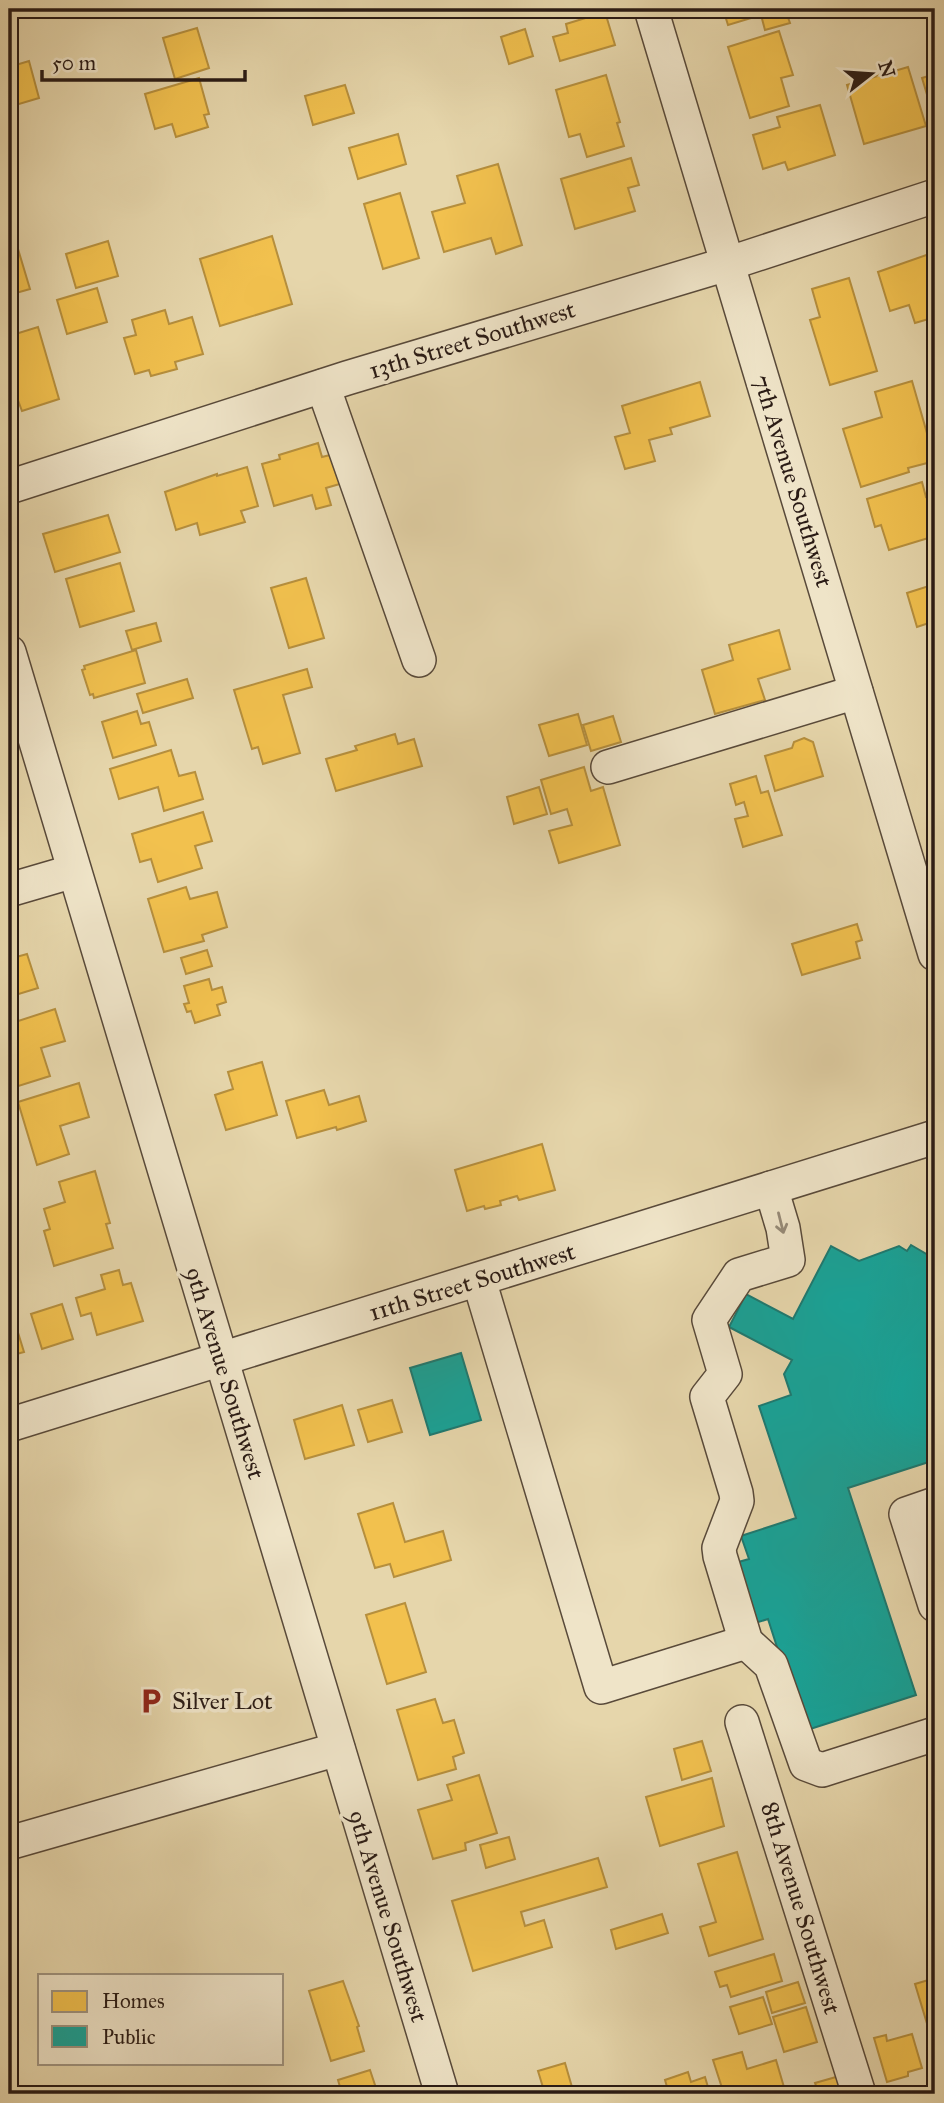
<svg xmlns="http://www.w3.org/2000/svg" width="944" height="2103" viewBox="0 0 944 2103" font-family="'IM FELL Great Primer',serif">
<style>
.homes{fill:#f2c14e;stroke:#b68f3d;stroke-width:2}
.public{fill:#17a398;stroke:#1d7a71;stroke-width:2}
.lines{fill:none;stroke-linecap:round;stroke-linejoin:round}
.minor-casing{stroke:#594a3a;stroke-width:36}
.minor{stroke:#efe4c8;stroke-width:33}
.oneway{stroke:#968a77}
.labels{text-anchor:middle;stroke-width:7;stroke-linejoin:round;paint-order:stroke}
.street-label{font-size:24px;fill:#2a1b15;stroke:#efe4c8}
.poi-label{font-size:24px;fill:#2a1b15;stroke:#efe4c8;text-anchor:start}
</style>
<rect width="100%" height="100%" fill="#e6d6ab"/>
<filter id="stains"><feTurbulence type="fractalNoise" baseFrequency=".00286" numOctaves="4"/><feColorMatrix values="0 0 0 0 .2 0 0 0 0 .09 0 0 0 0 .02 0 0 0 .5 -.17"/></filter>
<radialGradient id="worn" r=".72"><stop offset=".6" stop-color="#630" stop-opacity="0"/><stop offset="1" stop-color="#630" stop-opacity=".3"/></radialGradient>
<g class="homes">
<path d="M723,9H785L790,23L765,30L761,15L728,25Z"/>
<path d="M605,12L615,45L560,61L553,37L568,33L566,24Z"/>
<path d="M197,28L209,68L175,79L163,38Z"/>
<path d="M525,29L533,56L509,64L501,37Z"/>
<path d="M779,31L793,75L781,78L789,106L750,118L728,47Z"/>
<path d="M29,61L39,98L9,107V67Z"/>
<path d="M908,67L926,126L864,144L847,85Z"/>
<path d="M935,74V118H934L922,78Z"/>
<path d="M606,75L620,122L617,123L624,146L587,157L580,134L569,137L556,90Z"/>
<path d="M199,78L209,114L204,115L208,127L176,137L172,124L155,129L145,94Z"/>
<path d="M345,85L354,113L313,125L305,96Z"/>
<path d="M820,105L835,155L788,170L785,162L763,169L753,135L780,127L777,117Z"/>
<path d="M398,134L406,164L358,179L349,148Z"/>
<path d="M631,158L639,185L628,188L635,211L575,229L561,179Z"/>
<path d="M498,164L522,245L496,254L491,238L444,252L432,212L465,203L457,176Z"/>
<path d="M400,193L419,258L383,269L364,204Z"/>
<path d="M9,219L30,289L9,295Z"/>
<path d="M272,236L292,304L220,326L200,259Z"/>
<path d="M108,241L118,276L76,288L66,254Z"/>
<path d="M935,252V329L932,318L915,323L909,305L890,311L878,272Z"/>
<path d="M849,278L877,371L830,385L810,320L820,317L812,289Z"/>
<path d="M97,288L107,322L67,334L57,300Z"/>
<path d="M165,310L169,324L192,317L203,354L175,362L177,369L151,376L149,370L135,374L124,338L136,335L132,320Z"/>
<path d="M38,327L59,399L22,411L9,376V336Z"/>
<path d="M912,381L935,461L908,468L909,472L861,487L843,429L882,417L875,392Z"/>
<path d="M700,382L710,416L670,428L672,434L649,440L655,461L625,469L615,437L630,433L622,406Z"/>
<path d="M318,443L322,457L334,454L343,483L326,488L331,505L316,509L312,495L274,506L262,464L280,459L279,455Z"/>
<path d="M247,467L258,506L241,511L245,522L200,535L197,523L176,530L165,492L217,474V476Z"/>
<path d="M922,482L926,497L935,495V536L889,550L881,525L875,527L867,499Z"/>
<path d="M108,515L120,552L55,572L43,534Z"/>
<path d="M120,563L134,611L80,627L66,579Z"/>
<path d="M306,578L324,638L289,648L271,588Z"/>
<path d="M935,584V621L917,627L907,593Z"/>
<path d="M156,623L161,641L132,650L126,631Z"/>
<path d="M779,630L790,669L758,679L765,700L715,714L702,670L733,660L729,645Z"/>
<path d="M136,650L145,683L94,698L93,694L90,695L82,670L85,669L84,666Z"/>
<path d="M307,669L312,687L283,695L300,753L263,764L258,747L252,749L234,690Z"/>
<path d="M187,679L193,698L143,713L137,694Z"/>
<path d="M137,711L141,724L149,722L156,745L113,758L102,722Z"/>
<path d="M578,714L587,745L549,756L539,725Z"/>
<path d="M613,716L621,742L591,751L583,725Z"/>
<path d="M395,734L398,744L414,739L422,766L336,791L326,759L357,750L355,746Z"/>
<path d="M804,738L813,742L823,776L775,791L765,756L792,748L794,742Z"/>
<path d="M171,750L179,776L195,772L203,799L164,811L158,787L119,799L110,769Z"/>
<path d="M584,767L591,791L603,787L620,845L559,863L549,831L572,825L567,809L551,814L541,780Z"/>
<path d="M756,776L761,793L768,791L782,835L743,847L735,819L748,816L744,802L736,805L730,784Z"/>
<path d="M539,787L547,814L514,824L507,797Z"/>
<path d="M203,812L212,841L195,846L202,868L158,882L151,859L140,862L132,834Z"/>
<path d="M186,887L190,899L217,892L227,927L202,935L204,941L164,952L148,899Z"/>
<path d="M857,924L862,940L856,942L860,958L802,975L792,944Z"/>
<path d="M207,950L212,966L186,974L181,958Z"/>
<path d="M27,954L38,988L9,997V959Z"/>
<path d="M209,979L212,990L222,987L226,1002L217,1005L220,1015L195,1023L191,1011L187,1012L184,1004L189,1003L184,986Z"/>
<path d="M55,1009L65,1041L41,1048L50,1076L9,1089V1024Z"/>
<path d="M262,1062L277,1115L226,1130L215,1095L233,1089L228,1072Z"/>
<path d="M79,1083L89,1117L60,1126L69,1154L37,1165L18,1102Z"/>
<path d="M324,1090L329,1105L359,1096L366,1121L337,1130L336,1127L297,1138L286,1101Z"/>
<path d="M542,1144L555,1190L519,1200L517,1196L500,1201L501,1205L485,1209L484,1206L467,1211L455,1170Z"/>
<path d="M95,1171L110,1223L106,1224L113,1248L54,1266L44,1231L50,1229L44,1209L65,1202L59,1182Z"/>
<path d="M119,1270L123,1285L131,1283L143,1321L97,1335L91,1313L81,1316L76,1298L105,1289L101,1275Z"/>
<path d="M62,1304L73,1339L42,1349L31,1314Z"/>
<path d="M12,1313L24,1352L9,1356V1314Z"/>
<path d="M392,1400L402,1432L368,1442L358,1410Z"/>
<path d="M342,1405L354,1445L305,1459L294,1420Z"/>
<path d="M393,1503L405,1542L443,1531L451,1560L394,1577L390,1564L375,1568L358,1514Z"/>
<path d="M405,1603L426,1672L387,1684L366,1615Z"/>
<path d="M435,1699L443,1723L454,1720L464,1753L453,1757L456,1769L418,1780L397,1710Z"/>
<path d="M702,1741L711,1771L682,1780L674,1749Z"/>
<path d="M479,1775L497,1833L465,1843L466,1850L433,1859L418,1810L452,1800L447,1785Z"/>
<path d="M712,1778L724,1826L660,1846L646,1797Z"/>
<path d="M509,1837L515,1859L486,1868L480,1845Z"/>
<path d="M737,1852L763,1939L709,1956L700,1927L716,1922L698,1864Z"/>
<path d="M598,1858L607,1887L521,1912L525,1926L544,1920L552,1947L473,1971L452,1901Z"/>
<path d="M662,1914L668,1933L616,1949L611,1930Z"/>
<path d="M774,1954L782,1981L731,1997L727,1985L720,1987L715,1972Z"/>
<path d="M935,1978V2050L915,1984Z"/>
<path d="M343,1981L359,2026L357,2027L364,2051L331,2061L309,1991Z"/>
<path d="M798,1982L805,2003L772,2013L766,1992Z"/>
<path d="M763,1997L772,2024L739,2034L730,2007Z"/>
<path d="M806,2007L817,2042L784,2052L773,2017Z"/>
<path d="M912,2034L922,2068L908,2072V2076L887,2082L874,2038L886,2035L887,2041Z"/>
<path d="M742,2052L747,2069L776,2060L786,2094H724L713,2060Z"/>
<path d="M565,2063L574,2094H545L538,2071Z"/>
<path d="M370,2070L378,2094H342L338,2080Z"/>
<path d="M688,2072L691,2082L705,2077L710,2094H669L665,2080Z"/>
<path d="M843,2075L849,2094H819L815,2083Z"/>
</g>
<g class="public">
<path d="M911,1245L935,1259V1460L848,1488L916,1695L804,1731L768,1619L755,1623L735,1563L749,1559L741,1536L796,1518L759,1406L791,1395L784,1374L792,1360L729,1327L746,1294L793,1319L831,1246L859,1261L899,1246L907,1251Z"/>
<path d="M461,1353L481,1420L430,1435L410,1368Z"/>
</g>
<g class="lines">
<defs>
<g id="minor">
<path d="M651,9L935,954"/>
<path d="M323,386L419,660"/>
<path d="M9,487L347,378L727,264L935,196"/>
<path d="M9,652L442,2094"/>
<path d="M608,767L856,692"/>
<path d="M9,890L74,871"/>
<path d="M771,1188L783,1228L788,1260L739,1275L709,1320L725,1374L707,1397L736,1493L737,1501L719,1548L720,1556L746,1642L771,1665L806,1764L822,1770L935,1734"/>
<path d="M479,1280L601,1687L746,1642"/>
<path d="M9,1425L935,1137"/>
<path d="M935,1504L906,1514L935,1605"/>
<path d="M742,1722L859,2094"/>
<path d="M9,1843L338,1749"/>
</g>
</defs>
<use href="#minor" class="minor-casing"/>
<use href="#minor" class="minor"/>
</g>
<defs><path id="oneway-shaft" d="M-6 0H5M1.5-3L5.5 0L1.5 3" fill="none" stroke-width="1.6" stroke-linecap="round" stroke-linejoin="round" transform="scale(1.75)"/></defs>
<use class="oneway" href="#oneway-shaft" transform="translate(781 1223) rotate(76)"/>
<defs>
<symbol id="parking-bare" viewBox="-9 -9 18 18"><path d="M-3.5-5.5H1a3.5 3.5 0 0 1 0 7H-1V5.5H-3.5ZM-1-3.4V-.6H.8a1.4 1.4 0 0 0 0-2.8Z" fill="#8f2418" stroke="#efe4c8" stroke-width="2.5" paint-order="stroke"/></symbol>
</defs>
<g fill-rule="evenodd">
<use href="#parking-bare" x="132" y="1682" width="38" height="38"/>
</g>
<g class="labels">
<g class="street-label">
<text transform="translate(472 340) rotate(-17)" y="8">13th Street Southwest</text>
<text transform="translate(793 481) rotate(73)" y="8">7th Avenue Southwest</text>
<text transform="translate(472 1282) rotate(-17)" y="8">11th Street Southwest</text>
<text transform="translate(225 1373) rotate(73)" y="8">9th Avenue Southwest</text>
<text transform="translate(801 1908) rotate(73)" y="8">8th Avenue Southwest</text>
<text transform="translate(388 1916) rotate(73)" y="8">9th Avenue Southwest</text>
</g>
<g class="poi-label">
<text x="172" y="1709">Silver Lot</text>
</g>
</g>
<rect width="944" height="2103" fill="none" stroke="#e6d6ab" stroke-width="35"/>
<rect x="10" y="10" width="923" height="2082" fill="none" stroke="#2a1b15" stroke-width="3.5"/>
<rect x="18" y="18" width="909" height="2068" fill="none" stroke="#2a1b15" stroke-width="2"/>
<rect x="38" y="1974" width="245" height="91" fill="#efe4c8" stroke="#a09480" stroke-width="2"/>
<rect x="52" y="1991" width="35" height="21" fill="#f2c14e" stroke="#a09480" stroke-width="2"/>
<text x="102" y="2008" font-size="21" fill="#2a1b15">Homes</text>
<rect x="52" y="2026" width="35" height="21" fill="#17a398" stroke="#a09480" stroke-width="2"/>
<text x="102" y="2044" font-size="21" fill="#2a1b15">Public</text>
<g transform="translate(871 74) rotate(73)" stroke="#efe4c8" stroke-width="5" paint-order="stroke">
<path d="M0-5L12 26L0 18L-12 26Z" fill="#2a1b15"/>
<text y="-10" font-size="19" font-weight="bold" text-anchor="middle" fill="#2a1b15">N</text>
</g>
<path d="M42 70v10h203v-10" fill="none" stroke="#2a1b15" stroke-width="3.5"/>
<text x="52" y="70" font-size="21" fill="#2a1b15" stroke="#efe4c8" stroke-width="5" paint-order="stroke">50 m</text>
<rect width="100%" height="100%" filter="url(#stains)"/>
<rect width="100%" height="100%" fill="url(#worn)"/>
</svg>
